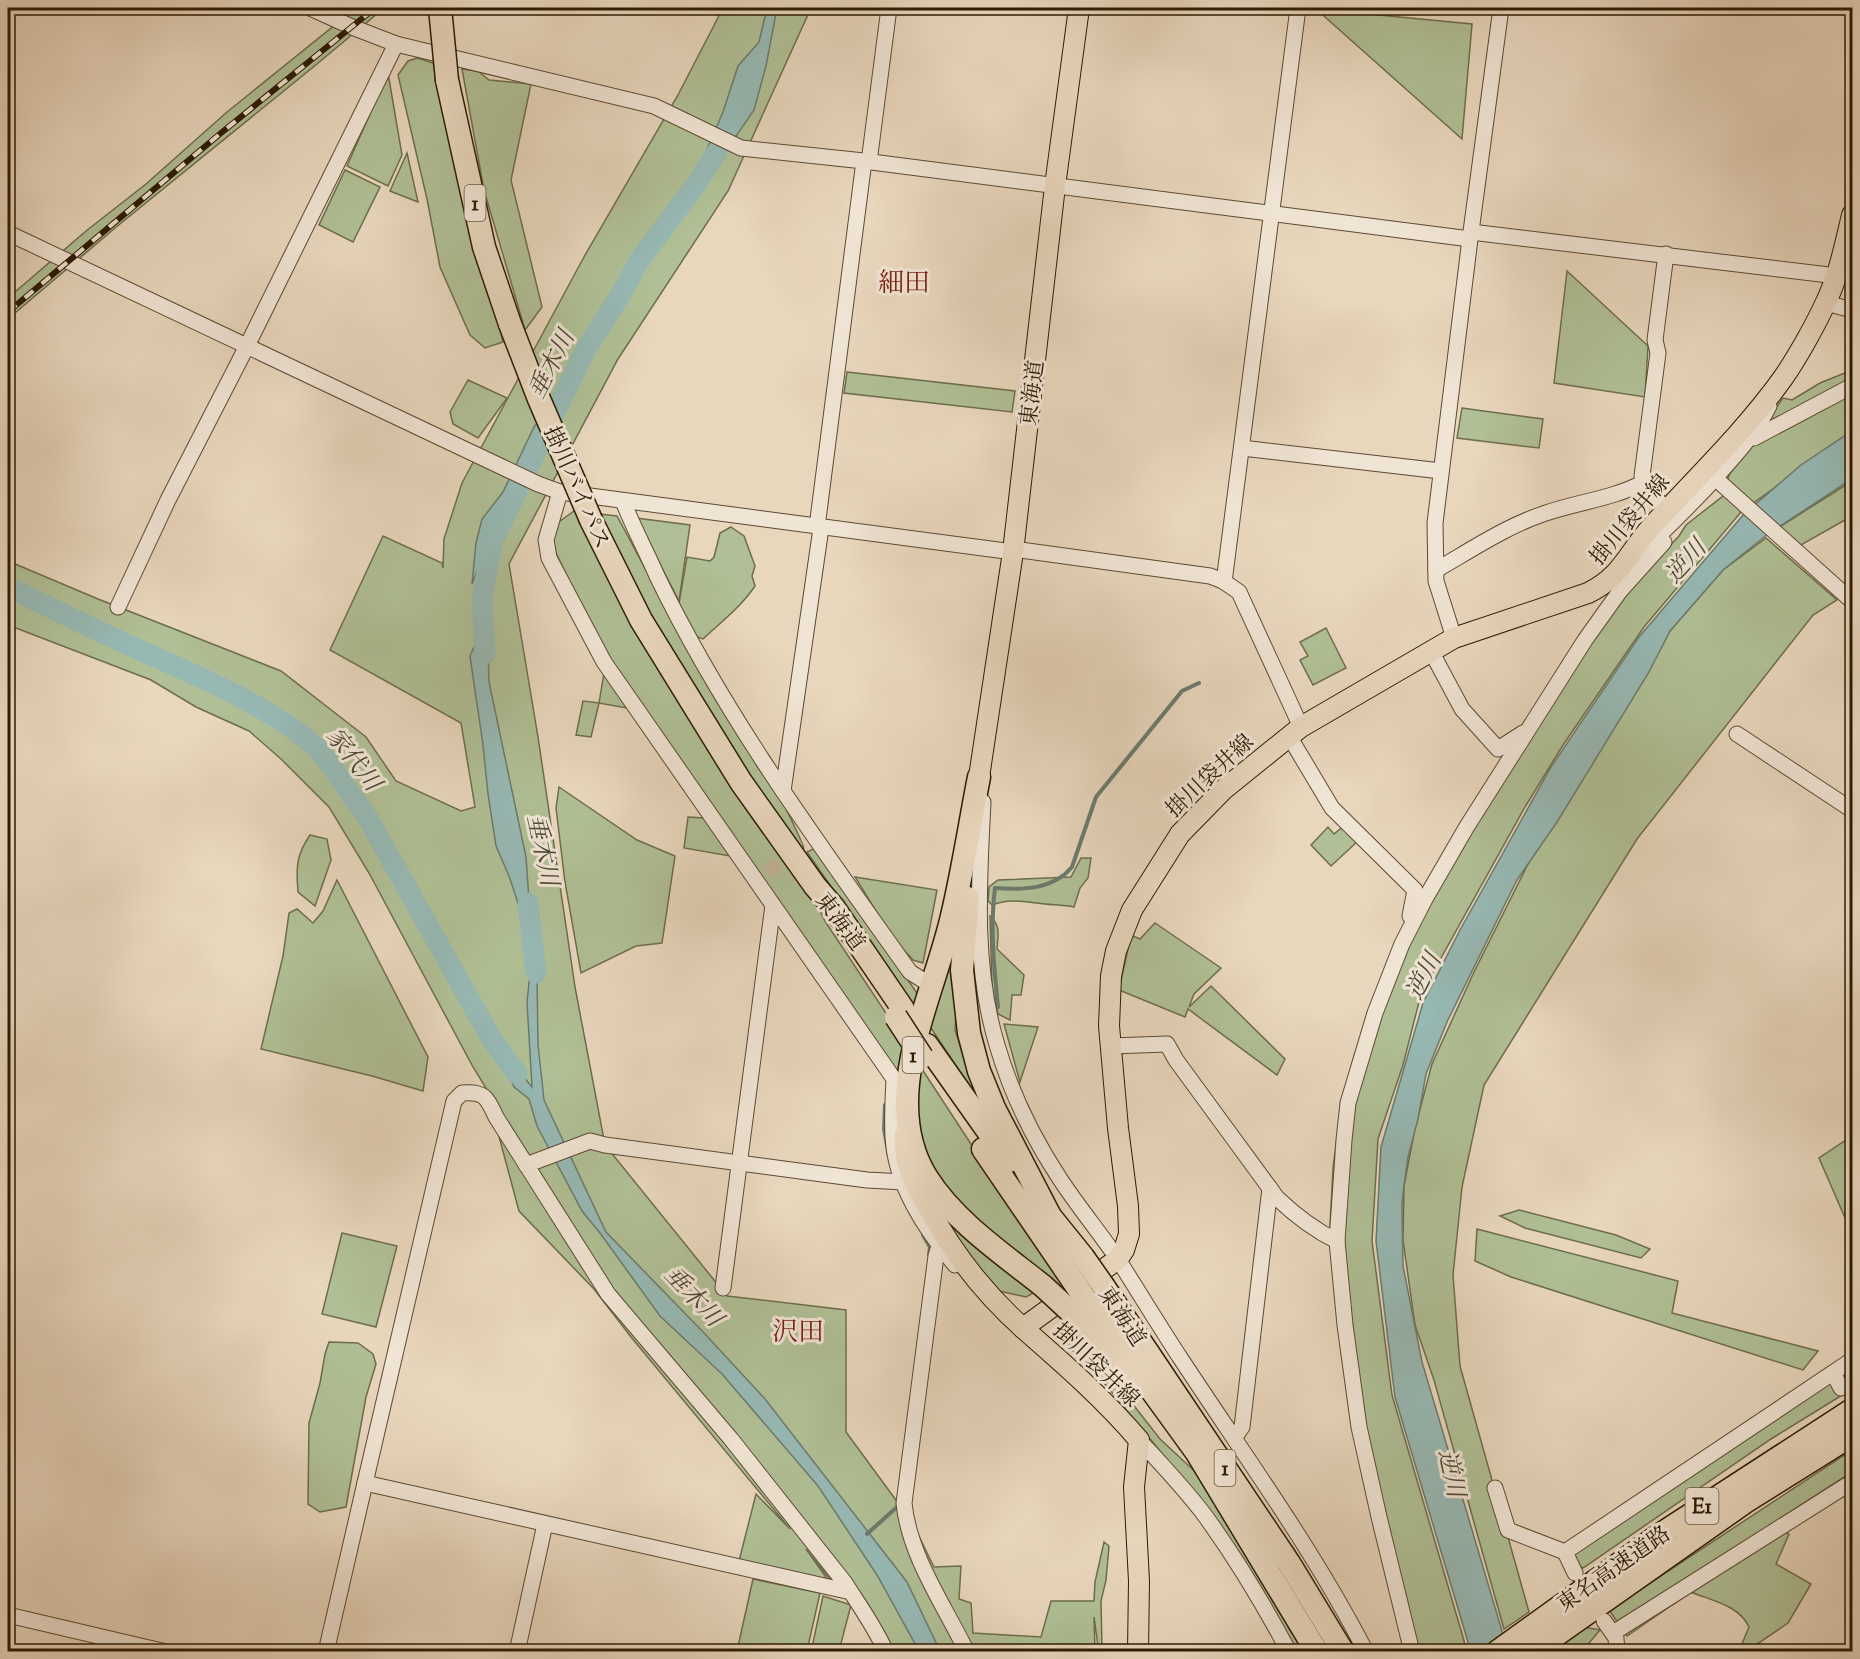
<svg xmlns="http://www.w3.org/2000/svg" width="1860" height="1659" viewBox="0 0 1860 1659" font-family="'Sorts Mill Goudy','Noto Serif JP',serif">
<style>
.green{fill:#b0bf95;stroke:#6e6d4c;stroke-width:1.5}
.water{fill:#97b9b4;stroke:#6c7a6d;stroke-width:1.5}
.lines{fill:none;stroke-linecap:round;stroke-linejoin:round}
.stream{stroke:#6c7a6d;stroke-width:4}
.river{stroke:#97b9b4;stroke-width:21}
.minor-tunnel{stroke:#c2b198;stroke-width:15;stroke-dasharray:15 8;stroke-linecap:butt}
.minor-casing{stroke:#5b4a31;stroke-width:17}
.major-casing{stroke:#2c1b02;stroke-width:22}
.highway-casing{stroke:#2c1b02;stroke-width:25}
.minor{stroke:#f0e4d4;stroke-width:15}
.major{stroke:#e8d6bd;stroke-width:20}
.highway{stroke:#e8d6bd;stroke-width:22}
.rail-casing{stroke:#2c1b02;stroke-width:6}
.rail{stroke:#f0e4d4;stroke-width:4;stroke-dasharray:11;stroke-linecap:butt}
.highway-bridge-casing{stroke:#2c1b02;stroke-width:25;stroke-linecap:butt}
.highway-bridge{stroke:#e8d6bd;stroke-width:22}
.labels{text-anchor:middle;stroke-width:6;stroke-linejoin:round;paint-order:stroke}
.shield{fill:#f0e4d4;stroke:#675741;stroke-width:1.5}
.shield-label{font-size:21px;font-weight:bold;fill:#2c1b02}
.street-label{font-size:22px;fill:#2c1b02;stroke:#f0e4d4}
.water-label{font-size:24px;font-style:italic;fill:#4c4a37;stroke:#f0e4d4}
.quarter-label{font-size:26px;fill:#7a1f14;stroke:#f0e4d4}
</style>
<rect width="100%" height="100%" fill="#e8d6bd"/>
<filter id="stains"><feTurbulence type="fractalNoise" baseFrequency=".00333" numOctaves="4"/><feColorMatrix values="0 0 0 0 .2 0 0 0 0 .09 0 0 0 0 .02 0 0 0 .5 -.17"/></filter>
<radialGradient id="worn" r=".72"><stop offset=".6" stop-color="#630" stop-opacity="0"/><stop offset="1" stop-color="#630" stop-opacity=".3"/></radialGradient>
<g class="green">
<path d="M356,8H384L317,64L115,228L8,319V298L86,231L146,184L227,112Z"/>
<path d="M723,8H811L728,191L618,359L509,564L538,737L575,987L605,1145L727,1296L846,1310V1432L912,1522L934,1567L961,1566L959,1599L971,1603L973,1633L1041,1637L1051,1601H1094L1095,1582L1104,1542L1109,1546L1106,1580L1101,1601L1102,1647L1098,1646L1094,1617L1095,1651H886L853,1590L833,1583L806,1549L828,1580L739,1561L756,1494L790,1529L631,1337L594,1289L519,1211L486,1088L473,1067L369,873L329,807L281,759L249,731L196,707L151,680L8,625V561L98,599L281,671L366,737L396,781L461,811L475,807L461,723L330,650L383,536L442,563L443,568L444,539L462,483L585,255L678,95Z"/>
<path d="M1316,9L1472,24L1462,139Z"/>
<path d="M417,58L433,63L503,342L485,348L470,335L440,267L427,199L398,75L408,61Z"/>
<path d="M462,69L478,71L489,80L531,84L511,180L542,307L525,330L484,190Z"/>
<path d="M388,73L402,155L388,186L347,166Z"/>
<path d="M407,153L418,202L390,191Z"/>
<path d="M345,170L380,187L353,242L319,225Z"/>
<path d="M1567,271L1648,346L1645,397L1554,383Z"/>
<path d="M1852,370V432L1741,512L1644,627L1563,745L1525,807L1421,994L1403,1065L1378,1139L1372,1241L1392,1395L1467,1651H1417L1359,1427L1337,1241L1330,1226L1333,1168L1342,1100L1355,1053L1401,936L1597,633L1635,582L1679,536L1686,525L1723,496L1729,475L1783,398L1792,400L1820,383Z"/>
<path d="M847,372L1015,391L1012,412L844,393Z"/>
<path d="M468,380L507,398L478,438L453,424L450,412Z"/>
<path d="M1462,408L1543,419L1539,448L1457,438Z"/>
<path d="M1852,481V516L1801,545L1771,528H1778Z"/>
<path d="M574,511L617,516L714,697L758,766L778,791L803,845L810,891L825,921L909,1048L897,1078L598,641L555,551L552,543L556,524Z"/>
<path d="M636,518L690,525L679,601Z"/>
<path d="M731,527L744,536L755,566L752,576L755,586C741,607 721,622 703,639L694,636L678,609L687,557L710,561L714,557L720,533Z"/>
<path d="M1766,538L1837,600L1813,615L1637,839L1484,1085L1462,1187L1453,1275L1460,1366L1529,1612L1504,1629L1434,1380L1415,1325L1403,1240L1404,1186L1415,1128L1432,1064L1474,972L1528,864L1643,681L1670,631L1723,570Z"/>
<path d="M1326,628L1346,668L1313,685L1300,660L1308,656L1300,642Z"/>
<path d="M604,673L627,708L599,703L591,737L576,735L583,701L599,703Z"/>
<path d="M559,787L637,840L675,856L662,943L636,946L581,973L565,882L556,808Z"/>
<path d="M688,817L704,818L730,856L684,848Z"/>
<path d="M1345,825L1359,840L1331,866L1311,845L1328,827L1334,834Z"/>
<path d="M310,835L327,839L331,860L315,906L298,892C296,868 296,855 310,835Z"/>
<path d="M817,847L921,999L916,1006L911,1002L807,852Z"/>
<path d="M1081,858H1091L1088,878L1080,888L1074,907C1064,905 1054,905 1045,904C1025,902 1011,898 992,905L988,901L989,887L998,880L1071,877Z"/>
<path d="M855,877L937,890L923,963L913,960L892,937Z"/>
<path d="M337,880L428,1057L423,1091L372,1076L261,1049L283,956L289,913L297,909L313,923L323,911Z"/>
<path d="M963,892L955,1030L976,1096L929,1025Z"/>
<path d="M990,916C1001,925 998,936 997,949L1024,975L1021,995H1012L1010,1020L998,1014L992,988Z"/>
<path d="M1155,923L1221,968L1194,994L1189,1007L1211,986L1285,1059L1277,1075L1188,1009L1185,1017L1119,990L1131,935L1140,939Z"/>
<path d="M1004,1024L1038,1027L1020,1082Z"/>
<path d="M918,1063L1052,1268L1133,1383L1043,1286L931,1173L913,1120Z"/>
<path d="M1852,1136V1234L1819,1158Z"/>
<path d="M1519,1210L1616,1235L1650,1249L1641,1258L1525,1228L1500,1216Z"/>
<path d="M940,1212L1035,1292L1026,1297L999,1291L951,1237Z"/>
<path d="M1477,1229L1678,1281L1672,1313L1818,1351L1803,1370L1511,1277L1475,1261Z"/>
<path d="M342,1233L397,1246L376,1327L322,1314Z"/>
<path d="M1064,1316L1160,1439L1202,1478L1310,1651H1294L1183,1479L1100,1378L1061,1339V1327Z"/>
<path d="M329,1342L358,1343L373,1354L376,1364L366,1397L346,1507L320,1512L308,1504L309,1423L320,1383L325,1354Z"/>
<path d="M1852,1368V1389L1771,1439L1583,1568L1574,1563V1552Z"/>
<path d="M1852,1450V1472L1770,1525L1789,1534L1776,1564L1811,1584L1788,1623L1753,1647L1756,1651H1739L1749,1627C1739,1605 1712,1601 1691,1592L1627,1636L1609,1610Z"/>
<path d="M753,1579L820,1593L807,1651H737Z"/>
<path d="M823,1596L851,1605L839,1651L811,1652Z"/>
<path d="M1584,1627L1600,1630L1584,1649L1561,1652L1554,1649Z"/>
</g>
<g class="water">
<path d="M767,8H777L766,66L754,110L719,161L692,184L723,112L738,66L759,42Z"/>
<path d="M557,398L491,535L472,584L476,543L482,519L503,492L534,427Z"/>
<path d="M1852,431V479L1768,534L1723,570L1670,631L1649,672L1557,822L1517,880L1447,1022L1426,1074L1418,1119L1408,1157L1404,1186L1402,1204L1403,1266L1422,1362L1508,1651L1471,1652L1395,1397L1376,1241L1381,1147L1423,1003L1460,930L1551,767L1639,637L1744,514L1801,465Z"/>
<path d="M484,625L488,646L489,682L526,857L531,929L521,912L509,876L496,846L488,794L483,745L470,656Z"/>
<path d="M533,946L537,973L538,1045L544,1100L606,1232L705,1334L765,1399L907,1582L940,1651H919L877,1575L818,1486L722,1374L660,1316L600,1233L582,1211L537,1126L529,1099L514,1087L496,1043L532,1087L527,1002Z"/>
</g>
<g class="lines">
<g class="stream">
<path d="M998,1007C994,967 990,928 995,888C1022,890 1053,890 1072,867L1096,797L1182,691L1199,683"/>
<path d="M885,1105L884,1129L889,1157"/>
<path d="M923,1235L930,1247L929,1255"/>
<path d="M867,1534L897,1507L898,1504"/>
</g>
<g class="river">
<path d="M8,587C49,607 89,627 131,646C189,673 252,697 304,737C330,757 345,789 366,815L491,1038L517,1074"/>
<path d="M485,654L482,599L492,542L585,351L621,294L641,258L697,183L716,153"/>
<path d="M528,903L536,973"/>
<path d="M1851,1652L1852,1650"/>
</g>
<path class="minor-tunnel" d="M767,873L804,845"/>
<defs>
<g id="minor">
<path d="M310,8L352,27L396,44L654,106L741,148L864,161L1470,239"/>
<path d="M869,162L889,8"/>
<path d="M1471,232L1837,276"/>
<path d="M8,233L538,484L560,492L1013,552"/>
<path d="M1666,254L1655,340L1658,353L1642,476L1645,485L1666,510"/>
<path d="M1826,303L1852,310"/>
<path d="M1754,438L1852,386"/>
<path d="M1242,448L1441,471"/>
<path d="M1715,478L1852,601"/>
<path d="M560,492L546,540L549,558L604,662L894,1079C893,1098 892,1117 893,1136C895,1184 925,1229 955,1265"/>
<path d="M623,501C633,527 646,551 657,576C725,717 819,844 910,972L932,986"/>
<path d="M817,527L864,161"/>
<path d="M1013,549L1210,576L1223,581L1239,592L1301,727"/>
<path d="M1636,555C1662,534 1684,511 1707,487C1730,461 1754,437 1769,406"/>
<path d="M1436,570C1471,550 1505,527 1543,514C1576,502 1613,499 1644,482"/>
<path d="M1224,582L1298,8"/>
<path d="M1620,591L1664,542"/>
<path d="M118,607L168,500L247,346L396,44"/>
<path d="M1454,638L1436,581L1435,523L1470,239L1501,8"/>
<path d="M1431,651L1462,709L1498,749L1523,733"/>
<path d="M1737,734L1852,810"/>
<path d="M1289,736L1332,808L1415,890L1410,916"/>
<path d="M783,791L821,528"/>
<path d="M983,802C979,883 973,966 997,1045C1011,1093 1033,1138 1060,1179C1079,1208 1101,1234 1119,1261C1140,1294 1160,1327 1181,1359C1244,1455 1313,1549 1366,1652"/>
<path d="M1111,1046L1167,1044L1176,1060L1277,1198C1296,1216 1314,1230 1337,1241"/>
<path d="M526,1165L590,1141L605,1145L867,1180L904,1182"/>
<path d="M939,1246L936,1256L904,1503C909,1555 944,1605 967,1652"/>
<path d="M723,1288L773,905"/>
<path d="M1833,1373L1841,1388"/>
<path d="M1235,1437L1242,1427L1270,1188"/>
<path d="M1139,1440C1162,1465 1186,1490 1206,1517C1237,1560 1264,1605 1289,1652"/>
<path d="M1495,1488L1508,1530L1565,1552L1575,1573"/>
<path d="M1565,1552L1852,1360"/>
<path d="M851,1592L365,1483L454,1101L462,1093C485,1091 487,1098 496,1117L608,1294L731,1439L845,1583C859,1605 875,1627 886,1652"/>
<path d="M8,1615L166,1652"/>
<path d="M1604,1621L1616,1638L1617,1652"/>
<path d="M1613,1633L1852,1482"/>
<path d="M326,1652L365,1483"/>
<path d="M517,1652L545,1524"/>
<path d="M1412,1652L1379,1517L1359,1427L1345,1325L1337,1241L1344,1140L1348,1103L1375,1013L1402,944L1425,899L1466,828L1585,640L1620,591L1616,575"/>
</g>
<g id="major">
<path d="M979,777L1013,552L1055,186L1079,8"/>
<path d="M905,1135C903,1163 914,1184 928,1207C952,1252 986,1295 1024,1329C1064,1364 1104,1399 1139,1440L1134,1487L1139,1581L1138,1652"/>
<path d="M1023,1328L1118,1259L1124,1250L1129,1234L1128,1206L1118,1128L1109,1026L1111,976L1116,951L1132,910L1180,834L1223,790L1301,727L1454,638L1588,593C1623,576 1628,552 1653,525C1697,477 1745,431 1783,378C1797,358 1816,324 1826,302C1839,275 1845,244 1852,215"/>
</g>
<g id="highway">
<path d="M447,80L484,247L510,324"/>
<path d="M591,520L641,620L741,782L815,886L834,908L903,1009"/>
<path d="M979,777C970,823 963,870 952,916C934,996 877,1099 927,1178C955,1222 1003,1254 1043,1286"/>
<path d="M968,898L962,970L969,1033L979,1071L994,1108L1050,1216"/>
<path d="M927,1045L1009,1161"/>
<path d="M983,1149L1065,1269"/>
<path d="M1041,1205L1083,1257"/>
<path d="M1104,1287L1289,1563L1343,1652"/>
<path d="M1086,1300L1197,1453L1317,1652"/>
<path d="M1070,1311L1133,1388"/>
<path d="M1497,1652L1658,1536L1852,1410"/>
<path d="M1532,1652L1745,1502L1852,1435"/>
</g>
</defs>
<use href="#minor" class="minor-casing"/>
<use href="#major" class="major-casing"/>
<use href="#highway" class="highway-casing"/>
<use href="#minor" class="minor"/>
<use href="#major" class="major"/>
<use href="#highway" class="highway"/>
<defs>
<path id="rail" d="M8,312L221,133L375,8"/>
</defs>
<use href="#rail" class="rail-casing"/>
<use href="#rail" class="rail"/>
<defs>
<g id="highway-bridge">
<path d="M440,8L447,80"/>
<path d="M510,324L539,399L591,520"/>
<path d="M896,1017L922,1057"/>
<path d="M1083,1257L1104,1287"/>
<path d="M1065,1269L1086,1300"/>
<path d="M1043,1286L1070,1311"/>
</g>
</defs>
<use href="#highway-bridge" class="highway-bridge-casing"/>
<use href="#highway-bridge" class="highway-bridge"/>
</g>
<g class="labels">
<g class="shield">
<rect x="464.5" y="185" width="21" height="36" rx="4.5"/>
<rect x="902.5" y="1037" width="21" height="36" rx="4.5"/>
<rect x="1214.5" y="1450" width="21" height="36" rx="4.5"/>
<rect x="1685.5" y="1488" width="33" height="36" rx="4.5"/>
</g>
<g class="shield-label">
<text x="475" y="210">1</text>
<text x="913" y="1062">1</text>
<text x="1225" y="1475">1</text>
<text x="1702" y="1513">E1</text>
</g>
<g class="street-label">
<text transform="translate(1031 393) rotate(-83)" y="8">東海道</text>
<text transform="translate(578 487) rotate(66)" y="8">掛川バイパス</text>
<text transform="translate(1629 519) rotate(-50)" y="8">掛川袋井線</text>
<text transform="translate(1209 775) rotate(-43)" y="8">掛川袋井線</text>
<text transform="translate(841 921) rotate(53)" y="8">東海道</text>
<text transform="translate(1123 1316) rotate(56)" y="8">東海道</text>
<text transform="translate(1097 1364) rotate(44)" y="8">掛川袋井線</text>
<text transform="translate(1613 1568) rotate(-35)" y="8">東名高速道路</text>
</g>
<g class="water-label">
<text transform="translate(551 364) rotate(-63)" y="8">垂木川</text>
<text transform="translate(1685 561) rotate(-48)" y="8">逆川</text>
<text transform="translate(354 759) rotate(52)" y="8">家代川</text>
<text transform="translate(543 850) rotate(78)" y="8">垂木川</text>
<text transform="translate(1423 976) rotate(-63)" y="8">逆川</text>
<text transform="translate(694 1296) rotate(47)" y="8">垂木川</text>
<text transform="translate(1452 1473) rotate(78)" y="8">逆川</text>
</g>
<g class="quarter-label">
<text x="904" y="291">細田</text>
<text x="798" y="1340">沢田</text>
</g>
</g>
<rect width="1860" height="1659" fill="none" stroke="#e8d6bd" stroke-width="30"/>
<rect x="9" y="9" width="1842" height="1641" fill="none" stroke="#2c1b02" stroke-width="3"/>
<rect x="15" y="15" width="1830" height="1629" fill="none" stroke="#2c1b02" stroke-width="1.5"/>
<rect width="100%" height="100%" filter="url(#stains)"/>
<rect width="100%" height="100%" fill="url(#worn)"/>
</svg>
